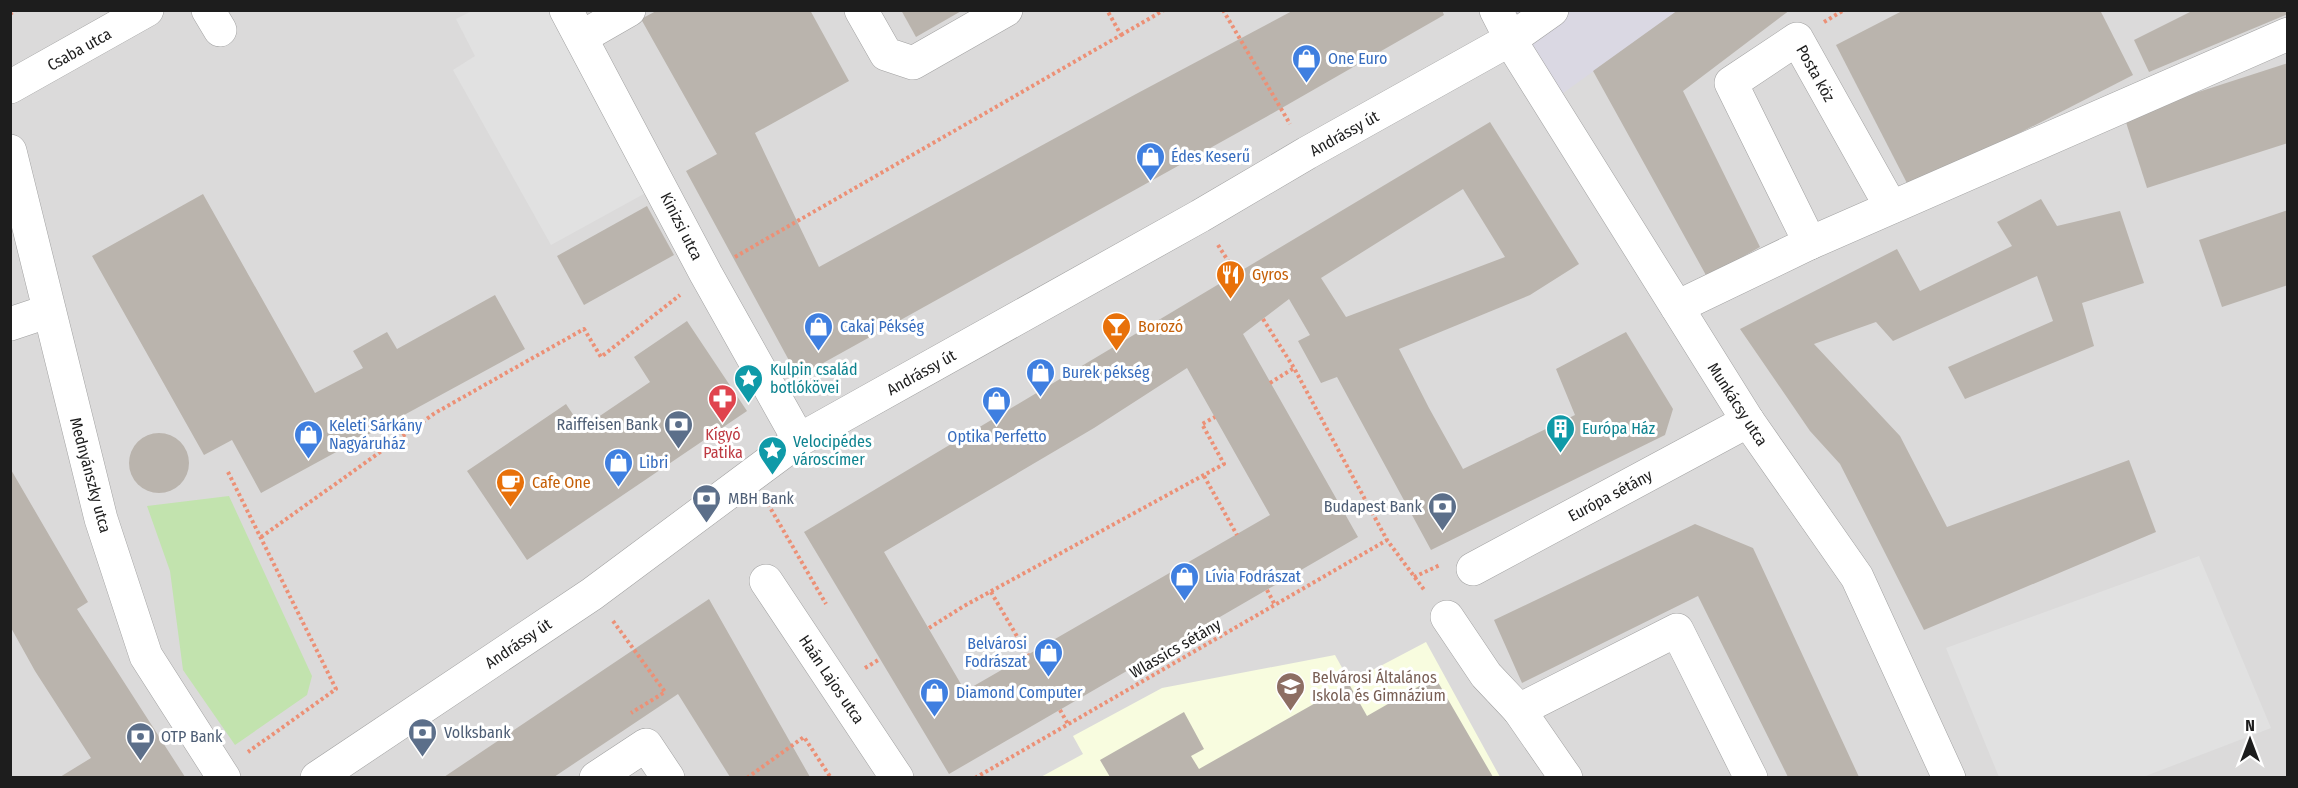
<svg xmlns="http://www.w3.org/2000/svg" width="2298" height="788" viewBox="0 0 2298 788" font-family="'Fira Sans Condensed',sans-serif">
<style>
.residential{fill:#dbdada}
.education{fill:#f8fcdf}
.grass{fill:#c2e3ae}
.parking{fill:#e1e1e1}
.plaza{fill:#dad8e3}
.building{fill:#bab4ad;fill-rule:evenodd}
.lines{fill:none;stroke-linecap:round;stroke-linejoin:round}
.minor-casing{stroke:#a1a1a1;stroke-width:34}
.path{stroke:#ec9076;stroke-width:4;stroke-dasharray:3 3;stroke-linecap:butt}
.minor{stroke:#fff;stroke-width:33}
.labels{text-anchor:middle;stroke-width:6;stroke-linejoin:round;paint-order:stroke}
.street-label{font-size:16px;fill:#1d1d1d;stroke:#fff}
.shop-label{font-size:16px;fill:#366cbe;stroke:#fff;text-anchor:start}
.food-label{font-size:16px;fill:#c56008;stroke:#fff;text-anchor:start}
.culture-label{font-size:16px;fill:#0d838f;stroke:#fff;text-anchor:start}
.service-label{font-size:16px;fill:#4e5e75;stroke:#fff;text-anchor:start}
.health-label{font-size:16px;fill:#be3a42;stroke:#fff}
.education-label{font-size:16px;fill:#785e54;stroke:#fff;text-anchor:start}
</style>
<rect width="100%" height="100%" fill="#edebe4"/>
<rect class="residential" x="11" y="11" width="2276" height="766"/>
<path class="education" d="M1426,642L1500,777L1039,778L1083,754L1073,736L1162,688L1335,655L1350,682Z"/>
<path class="grass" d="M229,496L312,676L307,695L235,745L183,670L170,571L147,506Z"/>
<g class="parking">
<path d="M472,11H554L651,190L551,245L453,70L475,56L456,19Z"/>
<path d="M2199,556L2271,728L2143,777H1999L1946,648Z"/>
</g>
<path class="plaza" d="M1496,11H1678L1549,103Z"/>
<g class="building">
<path d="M658,10H810L849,81L755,133L819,267L1136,94L1294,10H1442L1444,15L1266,117L798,377L686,171L717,154L641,19Z"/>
<path d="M901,10H963L916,37Z"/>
<path d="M1678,10H1790L1683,91L1760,247L1707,277L1593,71Z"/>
<path d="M1904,10H2100L2133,75L1910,189L1836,45Z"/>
<path d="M2194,10H2288V14L2149,72L2134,40Z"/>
<path d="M2288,63V143L2147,188L2124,116Z"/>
<path d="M1490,122L1579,264L1530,295L1399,349L1429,408L1463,469L1575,415L1556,369L1626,332L1673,409L1665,435L1431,550L1337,377L1321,383L1298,341L1310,335L1289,299L1243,334L1358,537L949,774L804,532ZM1463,189L1505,257L1346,317L1321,278ZM1187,368L1270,515L965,691L884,552L1094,428Z"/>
<path d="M203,194L315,393L363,368L353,351L387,332L397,349L495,295L525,349L261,493L232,440L204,455L92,256Z"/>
<path d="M2041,199L2057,226L2120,211L2144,283L2082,303L2094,346L1965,399L1948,367L2053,321L2037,276L1893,341L1876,322L1814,344L1900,436L1947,527L2129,460L2156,532L1924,630L1840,464L1810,431L1740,329L1897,249L1920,291L2012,246L1997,222Z"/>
<path d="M647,206L674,255L584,305L557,256Z"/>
<path d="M2288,210V285L2222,307L2199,240Z"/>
<path d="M687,321L747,411L527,560L467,471L566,404L582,428L650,382L634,357Z"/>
<circle cx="159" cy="463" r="30"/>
<path d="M10,468L88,602L77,609L185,777H60L91,758L35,671L10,626Z"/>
<path d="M1695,524L1753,548L1859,777H1788L1698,596L1522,683L1494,620Z"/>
<path d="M709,599L810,777H730L678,694L554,777H444Z"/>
<path d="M1435,677L1493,777H1110L1100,760L1184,712L1204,749L1191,756L1199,769L1349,684L1367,716Z"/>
</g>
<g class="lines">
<defs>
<g id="minor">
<path d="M208,10L220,30"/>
<path d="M566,10L706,274L799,440"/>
<path d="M861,10L886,54L913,63L1006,10"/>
<path d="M1496,10L1518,53L1748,421L1857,577L1949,778"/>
<path d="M582,37L629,10"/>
<path d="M10,87L147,10"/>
<path d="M10,151L101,519L146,656L224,778"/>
<path d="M1810,243L1731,83L1797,39L1891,207"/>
<path d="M1677,307L1810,243L2288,34"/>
<path d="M10,324L49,311"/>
<path d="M1473,569L1748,421"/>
<path d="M766,581L897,778"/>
<path d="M1447,617L1486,675L1519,710"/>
<path d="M317,778L592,594L799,440L1200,216L1307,153L1511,39L1552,10"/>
<path d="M596,778L646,745L668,778"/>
<path d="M1566,778L1519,710L1677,630L1751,778"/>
</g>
</defs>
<use href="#minor" class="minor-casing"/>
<g class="path">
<path d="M1223,10L1290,124"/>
<path d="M10,14L16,10"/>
<path d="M1824,22L1844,10"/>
<path d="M1121,35L1164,10"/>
<path d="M1218,245L1237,275"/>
<path d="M735,257L1121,35L1107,10"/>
<path d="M1263,319L1294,368L1387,540L1425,591"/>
<path d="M1270,383L1294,368"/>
<path d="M228,472L336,689L248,752"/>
<path d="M1204,476L1237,535"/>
<path d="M768,504L826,604"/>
<path d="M261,537L435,413L584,329L601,357L680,295"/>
<path d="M1414,577L1440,565"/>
<path d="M1267,590L1275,605"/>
<path d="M991,592L1028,655"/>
<path d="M613,621L665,692L631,713"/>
<path d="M929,628L964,606L1224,464L1202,424L1215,417"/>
<path d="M865,668L880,659"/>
<path d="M1060,710L1068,724"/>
<path d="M747,778L804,737L831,778"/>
<path d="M975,778L1387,540"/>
</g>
<use href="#minor" class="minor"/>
</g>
<defs>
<symbol id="shop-pin" viewBox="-11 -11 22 30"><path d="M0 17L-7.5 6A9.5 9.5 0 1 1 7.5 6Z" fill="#3f7fe0" stroke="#fff"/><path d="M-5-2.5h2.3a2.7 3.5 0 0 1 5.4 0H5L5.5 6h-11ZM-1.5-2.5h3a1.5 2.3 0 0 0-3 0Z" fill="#fff"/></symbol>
<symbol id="restaurant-pin" viewBox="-11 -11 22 30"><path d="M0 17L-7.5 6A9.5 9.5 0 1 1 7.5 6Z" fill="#e8710a" stroke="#fff"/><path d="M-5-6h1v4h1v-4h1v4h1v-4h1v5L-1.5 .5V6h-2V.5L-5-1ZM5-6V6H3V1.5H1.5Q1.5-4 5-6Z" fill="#fff"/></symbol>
<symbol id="bar-pin" viewBox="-11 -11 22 30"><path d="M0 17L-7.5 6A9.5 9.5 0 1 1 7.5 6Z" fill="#e8710a" stroke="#fff"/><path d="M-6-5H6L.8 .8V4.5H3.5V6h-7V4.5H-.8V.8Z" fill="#fff"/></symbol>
<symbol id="sight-pin" viewBox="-11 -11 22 30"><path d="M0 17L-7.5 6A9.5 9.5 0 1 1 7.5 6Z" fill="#0f9aa8" stroke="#fff"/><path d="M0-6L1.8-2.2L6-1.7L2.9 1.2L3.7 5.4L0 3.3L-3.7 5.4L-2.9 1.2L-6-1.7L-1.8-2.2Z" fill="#fff"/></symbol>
<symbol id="pharmacy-pin" viewBox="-11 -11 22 30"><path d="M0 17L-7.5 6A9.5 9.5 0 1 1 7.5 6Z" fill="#e0444e" stroke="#fff"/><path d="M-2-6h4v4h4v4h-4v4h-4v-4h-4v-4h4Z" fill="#fff"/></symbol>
<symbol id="bank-pin" viewBox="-11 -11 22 30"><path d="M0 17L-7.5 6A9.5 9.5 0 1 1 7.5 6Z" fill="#5c6f8a" stroke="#fff"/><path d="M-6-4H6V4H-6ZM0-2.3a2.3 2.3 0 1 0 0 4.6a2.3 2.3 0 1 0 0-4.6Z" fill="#fff"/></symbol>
<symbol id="building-pin" viewBox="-11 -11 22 30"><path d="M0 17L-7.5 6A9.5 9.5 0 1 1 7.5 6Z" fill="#0f9aa8" stroke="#fff"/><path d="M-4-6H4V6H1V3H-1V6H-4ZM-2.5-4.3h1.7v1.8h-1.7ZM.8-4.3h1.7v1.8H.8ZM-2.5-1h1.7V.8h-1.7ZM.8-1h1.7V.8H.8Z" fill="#fff"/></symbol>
<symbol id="cafe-pin" viewBox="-11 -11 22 30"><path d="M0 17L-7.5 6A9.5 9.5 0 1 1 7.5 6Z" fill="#e8710a" stroke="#fff"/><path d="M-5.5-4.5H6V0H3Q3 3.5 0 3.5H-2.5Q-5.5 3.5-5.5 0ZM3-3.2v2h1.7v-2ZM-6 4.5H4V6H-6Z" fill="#fff"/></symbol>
<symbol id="school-pin" viewBox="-11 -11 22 30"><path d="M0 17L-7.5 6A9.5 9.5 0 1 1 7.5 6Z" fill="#8d6e63" stroke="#fff"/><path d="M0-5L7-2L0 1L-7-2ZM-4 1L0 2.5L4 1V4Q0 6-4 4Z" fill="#fff"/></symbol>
</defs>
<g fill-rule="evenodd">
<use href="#shop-pin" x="1290" y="42" width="33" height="45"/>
<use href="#shop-pin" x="1134" y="140" width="33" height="45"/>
<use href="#restaurant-pin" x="1214" y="258" width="33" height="45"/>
<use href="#shop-pin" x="802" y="310" width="33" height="45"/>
<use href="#bar-pin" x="1100" y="310" width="33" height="45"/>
<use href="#shop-pin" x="1024" y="356" width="33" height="45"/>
<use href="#sight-pin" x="732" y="362" width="33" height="45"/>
<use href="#pharmacy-pin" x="706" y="382" width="33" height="45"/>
<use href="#shop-pin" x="980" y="384" width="33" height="45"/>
<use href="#bank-pin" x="662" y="408" width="33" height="45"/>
<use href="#building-pin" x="1544" y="412" width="33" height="45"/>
<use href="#shop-pin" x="292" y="418" width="33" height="45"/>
<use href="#sight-pin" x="756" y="434" width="33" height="45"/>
<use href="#shop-pin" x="602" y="446" width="33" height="45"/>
<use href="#cafe-pin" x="494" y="466" width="33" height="45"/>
<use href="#bank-pin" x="690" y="482" width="33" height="45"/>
<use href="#bank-pin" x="1426" y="490" width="33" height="45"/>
<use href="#shop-pin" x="1168" y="560" width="33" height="45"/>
<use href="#shop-pin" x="1032" y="636" width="33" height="45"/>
<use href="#school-pin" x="1274" y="670" width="33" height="45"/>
<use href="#shop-pin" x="918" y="676" width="33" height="45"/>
<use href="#bank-pin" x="406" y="716" width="33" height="45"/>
<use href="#bank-pin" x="124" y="720" width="33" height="45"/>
</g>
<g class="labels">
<g class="street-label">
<text transform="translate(79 49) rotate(-29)" y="6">Csaba utca</text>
<text transform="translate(1816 73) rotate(61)" y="6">Posta köz</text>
<text transform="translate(1344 133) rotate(-29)" y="6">Andrássy út</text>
<text transform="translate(682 226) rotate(63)" y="6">Kinizsi utca</text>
<text transform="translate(921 372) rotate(-29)" y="6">Andrássy út</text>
<text transform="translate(1738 404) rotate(57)" y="6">Munkácsy utca</text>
<text transform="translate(91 475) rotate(75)" y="6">Mednyánszky utca</text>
<text transform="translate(1610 495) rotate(-28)" y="6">Európa sétány</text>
<text transform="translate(518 643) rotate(-34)" y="6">Andrássy út</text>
<text transform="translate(1175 648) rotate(-30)" y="6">Wlassics sétány</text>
<text transform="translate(832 679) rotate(56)" y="6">Haán Lajos utca</text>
</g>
<g class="shop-label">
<text x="1328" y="64">One Euro</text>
<text x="1171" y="162">Édes Keserű</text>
<text x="840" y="332">Cakaj Pékség</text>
<text x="1062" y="378">Burek pékség</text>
<text x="329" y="431">Keleti Sárkány<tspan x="329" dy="18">Nagyáruház</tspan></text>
<text x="997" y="442" text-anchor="middle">Optika Perfetto</text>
<text x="639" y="468">Libri</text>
<text x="1205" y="582">Lívia Fodrászat</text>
<text x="1027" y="649" text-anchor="end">Belvárosi<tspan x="1027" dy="18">Fodrászat</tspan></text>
<text x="956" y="698">Diamond Computer</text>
</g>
<g class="food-label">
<text x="1252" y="280">Gyros</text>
<text x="1138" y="332">Borozó</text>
<text x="532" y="488">Cafe One</text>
</g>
<g class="culture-label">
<text x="770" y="375">Kulpin család<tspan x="770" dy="18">botlókövei</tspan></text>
<text x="1582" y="434">Európa Ház</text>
<text x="793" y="447">Velocipédes<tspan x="793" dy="18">városcímer</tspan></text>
</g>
<g class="service-label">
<text x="658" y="430" text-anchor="end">Raiffeisen Bank</text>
<text x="728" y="504">MBH Bank</text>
<text x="1422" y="512" text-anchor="end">Budapest Bank</text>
<text x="444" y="738">Volksbank</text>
<text x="161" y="742">OTP Bank</text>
</g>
<g class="health-label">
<text x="723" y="440">Kígyó<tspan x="723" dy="18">Patika</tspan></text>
</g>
<g class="education-label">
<text x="1312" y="683">Belvárosi Általános<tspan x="1312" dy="18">Iskola és Gimnázium</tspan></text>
</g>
</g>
<rect width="2298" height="788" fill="none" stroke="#1d1d1d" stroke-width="24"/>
<g transform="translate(2250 740)" stroke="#ffffff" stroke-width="4.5" paint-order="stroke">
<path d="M0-4.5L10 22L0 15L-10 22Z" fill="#1d1d1d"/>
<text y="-9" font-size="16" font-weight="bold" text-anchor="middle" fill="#1d1d1d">N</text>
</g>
</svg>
